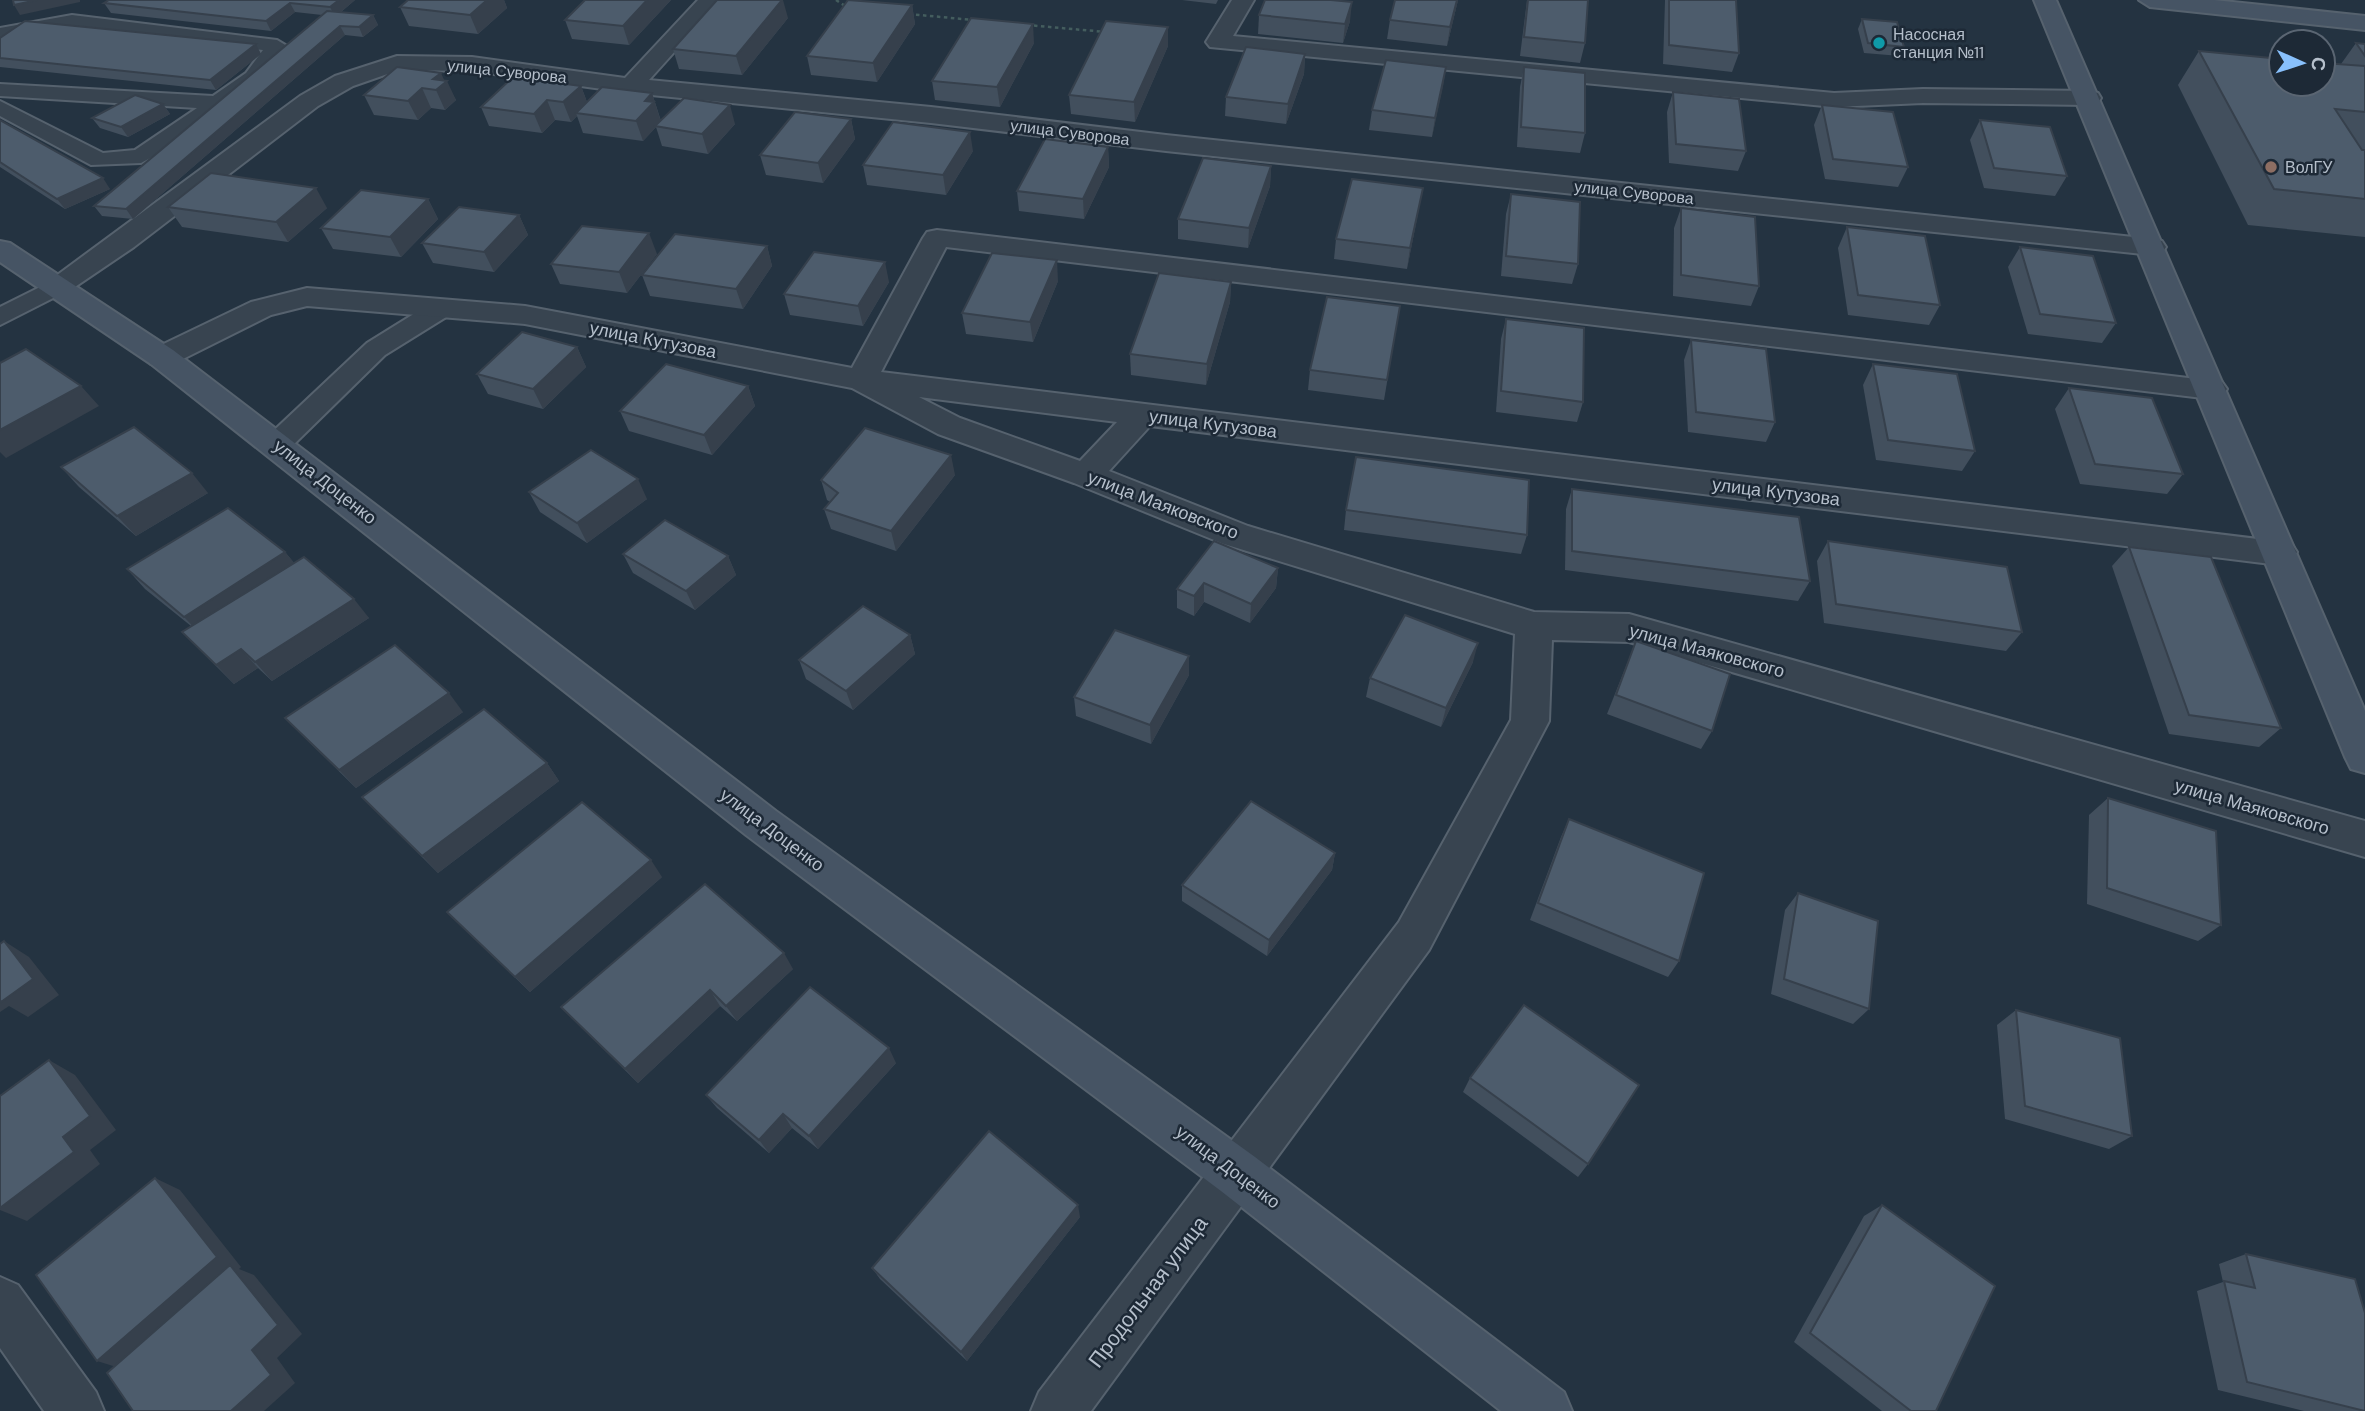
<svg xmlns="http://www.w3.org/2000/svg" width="2365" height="1411" viewBox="0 0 2365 1411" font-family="'DM Sans',sans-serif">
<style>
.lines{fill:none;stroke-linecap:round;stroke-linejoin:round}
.lane-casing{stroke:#56626e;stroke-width:4}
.street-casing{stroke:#56626e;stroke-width:4}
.secondary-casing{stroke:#56626e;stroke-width:4}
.path{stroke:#445d5e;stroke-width:2.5;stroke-dasharray:3.5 3.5;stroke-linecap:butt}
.lane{fill:#384450;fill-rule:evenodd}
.street{fill:#384450;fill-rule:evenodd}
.secondary{fill:#465464;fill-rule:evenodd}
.wall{fill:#424f5d}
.shaded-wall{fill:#36404c}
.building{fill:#4d5c6c;stroke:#36404c;stroke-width:2}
.culture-dot{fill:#0f9aa8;stroke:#1d2936;stroke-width:2.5}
.education-dot{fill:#8d6e63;stroke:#1d2936;stroke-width:2.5}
.labels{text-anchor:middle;stroke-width:5;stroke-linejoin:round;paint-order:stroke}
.far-poi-label{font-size:16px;fill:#b5bfcb;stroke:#1d2936;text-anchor:start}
.far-street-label{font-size:16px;fill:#b5bfcb;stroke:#1d2936}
.street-label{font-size:18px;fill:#b5bfcb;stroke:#1d2936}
.near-street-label{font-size:21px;fill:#b5bfcb;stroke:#1d2936}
</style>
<rect width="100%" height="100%" fill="#243341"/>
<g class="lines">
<defs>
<g id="lane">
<path d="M72,15L277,40L287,46L260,81L183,140L141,163L91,165L0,116V101L103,153L135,150L197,108L0,96V84L213,96L246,73L263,50L72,27L24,34L0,41V28Z"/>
<path d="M56,279L65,282L69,287L65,292L0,325V307Z"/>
<path d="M442,300L451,302L455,308L451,314L385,355L287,451L277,454L267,451L263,444L267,437L367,343L433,302Z"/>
</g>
<g id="street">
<path d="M698,0H721L649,80L931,107L1166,135L2152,239L2162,241L2166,247L2162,253L2152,255L1166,151L931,123L631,93L472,71L399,70L353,86L318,106L134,247L66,293L56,296L46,293L41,287L300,96L335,76L397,56L472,57L625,78Z"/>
<path d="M1232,0H1254L1233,36L1834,93L1923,89L2089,91L2098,93L2101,98L2098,103L2089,105L1923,103L1834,107L1210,47L1206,42Z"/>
<path d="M937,230L2222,382L2227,389L2222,396L2211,399L946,247L881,372L2291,543L2297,552L2291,561L2279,565L1150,426L1109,471L1248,526L1534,612L1629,614L2365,821V857L1629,642L1552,640L1549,721L1429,950L1091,1411H1031L1039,1392L1399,922L1511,720L1515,634L1224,544L1074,483L938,434L852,388L525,324L307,306L271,315L173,364L162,367L151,364L147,357L151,350L251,302L307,288L525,306L852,368L923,238L927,232ZM919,397L1117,422L1080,461L960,418Z"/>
<path d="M0,1277L18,1285L96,1392L104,1411H44L0,1348Z"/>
</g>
<g id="secondary">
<path d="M2034,0H2056L2365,711V773L2351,769L2345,757Z"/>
<path d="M2139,0H2214L2365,16V30L2150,7Z"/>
<path d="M0,241L10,243L173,350L776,811L1255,1157L1564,1392L1572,1411H1501L1221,1191L746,835L151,364L0,262Z"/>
</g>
</defs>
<use href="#lane" class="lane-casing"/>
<use href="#street" class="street-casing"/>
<use href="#secondary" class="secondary-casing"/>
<g class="path">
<path d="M836,0L848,8"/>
<path d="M909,14L973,20"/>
<path d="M1027,25L1106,32"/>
</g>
<use href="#lane" class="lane"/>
<use href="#street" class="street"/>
<use href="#secondary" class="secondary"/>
</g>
<g class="wall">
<path d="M355,0L341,12L373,15L378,25L363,37L345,35L133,219L102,216L94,206L322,15L295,12L271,31L111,13L104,3Z"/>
<path d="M408,0H504L507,8L478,34L409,26L400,7Z"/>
<path d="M671,0L629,45L572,39L565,20Z"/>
<path d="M1182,0H1218L1216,4Z"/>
<path d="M1395,0H1458L1447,46L1387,39L1390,20Z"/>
<path d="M1527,0H1588L1585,43L1580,63L1520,56Z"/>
<path d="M1665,0H1736L1739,53L1732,72L1663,64Z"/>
<path d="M912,5L915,24L877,82L811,75L807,56Z"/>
<path d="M1259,15L1350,21L1343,43L1258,34Z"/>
<path d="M788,18L742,75L679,69L673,49Z"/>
<path d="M1862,19L1904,47L1900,56L1864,53L1858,29Z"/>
<path d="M1168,27V46L1135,122L1071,114L1069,95Z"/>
<path d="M0,38L261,54L216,90L0,67Z"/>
<path d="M1034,43L1000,107L935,100L932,81Z"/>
<path d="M2356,43L2365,44V149H2361L2362,150H2365V237L2248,225L2178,85L2199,51L2341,64Z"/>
<path d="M1305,54L1304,74L1286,124L1225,116L1226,97Z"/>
<path d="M1446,67L1432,137L1369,130L1372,110Z"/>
<path d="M1524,67L1585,133L1580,153L1517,147L1520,87Z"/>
<path d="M444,80L456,100L445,110L431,108L418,120L374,115L364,95Z"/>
<path d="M581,86L587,102L652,93L661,121L735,124L708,154L662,146L656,127L643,141L583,133L577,116L571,122L555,120L542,133L489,126L481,107Z"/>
<path d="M1673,92L1746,151L1738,171L1669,163L1667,112Z"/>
<path d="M163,104L170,114L128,137L100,128L92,118Z"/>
<path d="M1822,105L1908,167L1898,187L1825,179L1814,125Z"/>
<path d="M851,119L855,139L823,183L766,175L760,155Z"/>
<path d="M0,120L110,189L65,209L0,167Z"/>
<path d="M1980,120L2067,176L2055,196L1984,188L1970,140Z"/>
<path d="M1108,147L1109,167L1084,219L1019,211L1017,191Z"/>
<path d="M973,151L946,195L867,185L863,165Z"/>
<path d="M1271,166L1270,186L1248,248L1178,239V219Z"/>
<path d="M1511,194L1578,264L1572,284L1501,276L1506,214Z"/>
<path d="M428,199L438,219L401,257L333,249L321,228Z"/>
<path d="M168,207L327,208L288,242L182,227Z"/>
<path d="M1419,208L1407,269L1334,259L1336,239Z"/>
<path d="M1681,208L1759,286L1751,306L1673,296L1674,228Z"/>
<path d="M519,215L528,235L494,272L433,263L422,243Z"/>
<path d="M1847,227L1940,305L1929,325L1848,315L1838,248Z"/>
<path d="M767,246L772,266L743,309L650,296L642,275Z"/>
<path d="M2020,247L2116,323L2102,343L2028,334L2008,267Z"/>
<path d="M657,254L627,293L560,284L551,264Z"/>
<path d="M1058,281L1033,342L966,334L962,313Z"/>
<path d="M889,282L863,326L790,315L784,294Z"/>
<path d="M1231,282L1230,302L1206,385L1131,375L1130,354Z"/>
<path d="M1400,306L1384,400L1308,390L1310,370Z"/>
<path d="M1506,319L1583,402L1577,422L1496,412L1501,339Z"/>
<path d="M1691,340L1775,422L1766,442L1688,432L1684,360Z"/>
<path d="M577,347L586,367L543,409L488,394L477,374Z"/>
<path d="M1873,364L1975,451L1962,471L1876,460L1863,385Z"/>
<path d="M748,386L755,406L712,455L629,431L620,411Z"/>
<path d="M2069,388L2183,474L2167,494L2080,484L2055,409Z"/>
<path d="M61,467L208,493L136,536L79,487Z"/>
<path d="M955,475L896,551L831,529L824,509L830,502L827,500L821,480Z"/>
<path d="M1572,489L1810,581L1798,601L1565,570L1566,509Z"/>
<path d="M529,492L647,499L587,543L540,512Z"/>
<path d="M1346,510L1527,535L1521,554L1344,530Z"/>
<path d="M1828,541L2022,632L2006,651L1824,623L1817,561Z"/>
<path d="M2129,547L2281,728L2259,747L2169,734L2112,566Z"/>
<path d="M285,552L294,563L369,618L272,681L258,668L234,684L182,632L191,626L145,589L127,569Z"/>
<path d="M623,554L728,556L736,575L695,610L633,573Z"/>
<path d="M1278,568L1276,588L1250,623L1204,602L1194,616L1177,608V589Z"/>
<path d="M910,635L915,654L853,710L806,679L799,660Z"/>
<path d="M1636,641L1712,731L1701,749L1607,714Z"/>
<path d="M1473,662L1441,727L1366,697L1370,678Z"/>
<path d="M1189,675L1151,744L1076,716L1074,697Z"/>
<path d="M463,712L356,788L303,736L285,718Z"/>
<path d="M547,763L559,781L438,873L362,797Z"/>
<path d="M2108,798L2221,925L2198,941L2087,904L2089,815Z"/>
<path d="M1569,819L1679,961L1668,977L1530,920L1561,837Z"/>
<path d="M1335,853L1332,870L1267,956L1182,901V885Z"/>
<path d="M662,877L530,992L447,912Z"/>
<path d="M1798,893L1869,1009L1853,1024L1771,994L1785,910Z"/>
<path d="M793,969L737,1021L720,1006L638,1083L561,1007Z"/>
<path d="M2016,1010L2132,1136L2109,1149L2005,1119L1997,1025Z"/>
<path d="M896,1063L818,1149L792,1128L769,1153L717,1108L706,1095Z"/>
<path d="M1470,1078L1588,1164L1578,1177L1463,1092Z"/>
<path d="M1882,1205L1936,1411H1882L1794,1342L1864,1216Z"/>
<path d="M1080,1217L967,1361L880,1279L872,1268Z"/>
<path d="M2246,1254L2365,1411H2304L2218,1390L2197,1291L2223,1282L2219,1264Z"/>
</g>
<g class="shaded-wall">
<path d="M37,0H80V2L20,15L14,5Z"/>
<path d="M339,0H355L335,17L330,7Z"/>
<path d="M487,0H504L507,8L478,34L470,15Z"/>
<path d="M647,0H671L629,45L623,26Z"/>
<path d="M782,0H783L788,18L742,75L736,56Z"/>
<path d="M1457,0H1458L1447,46L1450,27Z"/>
<path d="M1352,2L1350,21L1343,43L1345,24Z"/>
<path d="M290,3L295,12L271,31L266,21Z"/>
<path d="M912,5L915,24L877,82L873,63Z"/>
<path d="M373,15L378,25L363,37L359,27Z"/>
<path d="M1033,24L1034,43L1000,107L997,87Z"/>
<path d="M340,26L345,35L133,219L126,209Z"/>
<path d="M1168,27V46L1135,122L1134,102Z"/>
<path d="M256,44L261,54L216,90L210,80Z"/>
<path d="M1305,54L1304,74L1286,124L1288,104Z"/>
<path d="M1446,67L1443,87L1432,137L1435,118Z"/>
<path d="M441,73L445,82L447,81L456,100L445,110L436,90L433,79Z"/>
<path d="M581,86L588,105L576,113L577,116L571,122L563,102Z"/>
<path d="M422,88L431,108L418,120L408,101Z"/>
<path d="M652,93L661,122L643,141L636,121L645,101Z"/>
<path d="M547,100L555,120L542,133L534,114Z"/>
<path d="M163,104L170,114L128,137L121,127Z"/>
<path d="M730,105L735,124L708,154L702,134Z"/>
<path d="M851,119L855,139L823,183L818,163Z"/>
<path d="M970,132L973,151L946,195L943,175Z"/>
<path d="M1108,147L1109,167L1084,219L1083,199Z"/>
<path d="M1271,166L1270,186L1248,248L1249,228Z"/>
<path d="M103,178L110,189L65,209L57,199Z"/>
<path d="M316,188L327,208L288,242L276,222Z"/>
<path d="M1423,188L1419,208L1407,269L1410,248Z"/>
<path d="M428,199L438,219L401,257L390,237Z"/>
<path d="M519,215L528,235L494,272L484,252Z"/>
<path d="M649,233L657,254L627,293L619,272Z"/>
<path d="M767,246L772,266L743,309L736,289Z"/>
<path d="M1057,260L1058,281L1033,342L1030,322Z"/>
<path d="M885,262L889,282L863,326L858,306Z"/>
<path d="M1231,282L1230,302L1206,385L1207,364Z"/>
<path d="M577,347L586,367L543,409L533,389Z"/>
<path d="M81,386L99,406L6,458L0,452V430Z"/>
<path d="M748,386L755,406L712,455L704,435Z"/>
<path d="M951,455L955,475L896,551L891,531Z"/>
<path d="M192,473L208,493L136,536L117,516Z"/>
<path d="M638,479L647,499L587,543L577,523Z"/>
<path d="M285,552L301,571L202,636L184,617Z"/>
<path d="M728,556L736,575L695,610L686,591Z"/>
<path d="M1278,568L1276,588L1250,623L1251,604Z"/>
<path d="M1204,583V602L1194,616V596Z"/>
<path d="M354,599L369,618L272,681L255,662Z"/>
<path d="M910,635L915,654L853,710L846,691Z"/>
<path d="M1478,643L1473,662L1441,727L1446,708Z"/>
<path d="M241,649L258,668L234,684L216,665Z"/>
<path d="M1189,656V675L1151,744L1150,725Z"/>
<path d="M449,693L463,712L356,788L339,770Z"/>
<path d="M547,763L559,781L438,873L422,856Z"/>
<path d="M1335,853L1332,870L1267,956L1269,940Z"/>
<path d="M651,860L662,877L530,992L515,977Z"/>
<path d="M4,941L29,957L59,995L28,1017L9,1006L0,1012V992Z"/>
<path d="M784,953L793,969L737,1021L726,1006Z"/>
<path d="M710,990L720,1006L638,1083L625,1069Z"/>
<path d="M889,1048L896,1063L818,1149L809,1136Z"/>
<path d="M49,1060L75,1075L116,1130L90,1150L100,1164L27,1221L0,1210V1208L63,1137Z"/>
<path d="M783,1114L792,1128L769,1153L759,1140Z"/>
<path d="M155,1178L180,1190L241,1267L239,1269L254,1275L302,1334L277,1358L295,1383L264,1411H231L252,1350L126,1370L97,1361Z"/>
<path d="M1078,1205L1080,1217L967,1361L961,1352Z"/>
</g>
<g class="building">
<path d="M13,0H37L14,5Z"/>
<path d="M109,0H339L330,7L290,3L266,21L104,3Z"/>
<path d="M408,0H487L470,15L400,7Z"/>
<path d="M585,0H647L623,26L565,20Z"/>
<path d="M717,0H782L736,56L673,49Z"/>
<path d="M848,0L912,5L873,63L807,56Z"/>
<path d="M1265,0H1331L1352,2L1345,24L1259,15Z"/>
<path d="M1395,0H1457L1450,27L1390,20Z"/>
<path d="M1528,0H1588L1585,43L1524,37Z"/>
<path d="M1669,0H1736L1739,53L1669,45Z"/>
<path d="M327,11L373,15L359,27L340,26L126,209L94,206Z"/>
<path d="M971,18L1033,24L997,87L932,81Z"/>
<path d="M1862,19L1897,22L1904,47L1868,43Z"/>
<path d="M25,21L256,44L210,80L0,58V38Z"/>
<path d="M1106,21L1168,27L1134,102L1069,95Z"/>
<path d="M2356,43L2365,44V56Z"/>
<path d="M1246,47L1305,54L1288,104L1226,97Z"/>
<path d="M2199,51L2281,59V84H2323V63L2365,66V112L2335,109L2362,150H2365V199L2274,189Z"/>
<path d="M1386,60L1446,67L1435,118L1372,110Z"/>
<path d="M397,67L441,73L433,79L447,81L436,90L422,88L408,101L364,95Z"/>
<path d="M1524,67L1585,73V133L1521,127Z"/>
<path d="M513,77L581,86L563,102L547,100L534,114L481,107Z"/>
<path d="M602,87L652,93L645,101L654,102L636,121L576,113Z"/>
<path d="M1673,92L1739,99L1746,151L1676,144Z"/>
<path d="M135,95L163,104L121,127L92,118Z"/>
<path d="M684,98L730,105L702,134L655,126Z"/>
<path d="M1822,105L1893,112L1908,167L1833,159Z"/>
<path d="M795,112L851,119L818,163L760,155Z"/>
<path d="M0,120L103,178L57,199L0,162Z"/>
<path d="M1980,120L2050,127L2067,176L1994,168Z"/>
<path d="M893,122L970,132L943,175L863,165Z"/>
<path d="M1045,139L1108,147L1083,199L1017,191Z"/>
<path d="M1203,158L1271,166L1249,228L1178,219Z"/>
<path d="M211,173L316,188L276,222L168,207Z"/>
<path d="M1352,179L1423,188L1410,248L1336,239Z"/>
<path d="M361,190L428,199L390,237L321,228Z"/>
<path d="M1511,194L1580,202L1578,264L1506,256Z"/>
<path d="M459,207L519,215L484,252L422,243Z"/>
<path d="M1681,208L1755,217L1759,286L1681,275Z"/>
<path d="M582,226L649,233L619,272L551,264Z"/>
<path d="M1847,227L1925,236L1940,305L1858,295Z"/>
<path d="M675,234L767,246L736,289L642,275Z"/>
<path d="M2020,247L2093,256L2116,323L2040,314Z"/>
<path d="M814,252L885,262L858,306L784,294Z"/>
<path d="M992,253L1057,260L1030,322L962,313Z"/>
<path d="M1159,273L1231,282L1207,364L1130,354Z"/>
<path d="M1327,297L1400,306L1387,380L1310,370Z"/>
<path d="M1506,319L1584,328L1583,402L1501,391Z"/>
<path d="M522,332L577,347L533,389L477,374Z"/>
<path d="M1691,340L1766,349L1775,422L1696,412Z"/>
<path d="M26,349L81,386L0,430V363Z"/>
<path d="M666,364L748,386L704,435L620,411Z"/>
<path d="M1873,364L1957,374L1975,451L1888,440Z"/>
<path d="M2069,388L2152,398L2183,474L2095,464Z"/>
<path d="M134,427L192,473L117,516L61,467Z"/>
<path d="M865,428L951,455L891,531L824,509L838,493L821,480Z"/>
<path d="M591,450L638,479L577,523L529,492Z"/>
<path d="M1356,457L1529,480L1527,535L1346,510Z"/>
<path d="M1572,489L1799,517L1810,581L1572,551Z"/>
<path d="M228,508L285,552L184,617L127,569Z"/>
<path d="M665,520L728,556L686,591L623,554Z"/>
<path d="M1214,541L1278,568L1251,604L1204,583L1194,596L1177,589Z"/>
<path d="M1828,541L2007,567L2022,632L1836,604Z"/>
<path d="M2129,547L2211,557L2281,728L2189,715Z"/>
<path d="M304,557L354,599L255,662L241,649L216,665L182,632Z"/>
<path d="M863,606L910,635L846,691L799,660Z"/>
<path d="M1405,615L1478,643L1446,708L1370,678Z"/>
<path d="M1115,630L1189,656L1150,725L1074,697Z"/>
<path d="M1636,641L1730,674L1712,731L1616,695Z"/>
<path d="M395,645L449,693L339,770L285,718Z"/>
<path d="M484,709L547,763L422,856L362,797Z"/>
<path d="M2108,798L2216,831L2221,925L2107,888Z"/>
<path d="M1251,801L1335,853L1269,940L1182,885Z"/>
<path d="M582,802L651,860L515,977L447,912Z"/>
<path d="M1569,819L1704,873L1679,961L1538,903Z"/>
<path d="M705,884L784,953L726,1006L710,990L625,1069L561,1007Z"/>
<path d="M1798,893L1878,921L1869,1009L1784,979Z"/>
<path d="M4,941L33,979L1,1002L0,1000V944Z"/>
<path d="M810,987L889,1048L809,1136L783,1114L759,1140L706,1095Z"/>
<path d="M1524,1005L1639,1085L1588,1164L1470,1078Z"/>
<path d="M2016,1010L2120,1038L2132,1136L2025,1106Z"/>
<path d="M49,1060L90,1116L63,1137L74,1152L0,1208V1096Z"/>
<path d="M989,1131L1078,1205L961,1352L872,1268Z"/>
<path d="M155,1178L217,1257L97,1361L36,1275Z"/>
<path d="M1882,1205L1995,1286L1936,1411H1911L1810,1333Z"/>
<path d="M2246,1254L2355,1279L2365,1313V1411L2247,1382L2224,1281L2255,1288Z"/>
<path d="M230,1265L278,1325L252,1350L271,1375L231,1411H133L107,1373Z"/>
</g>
<circle class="culture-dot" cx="1879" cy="43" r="7"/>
<circle class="education-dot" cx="2271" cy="167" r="7"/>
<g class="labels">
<g class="far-poi-label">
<text x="1893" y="40">Насосная<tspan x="1893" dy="18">станция №11</tspan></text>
<text x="2285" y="173">ВолГУ</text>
</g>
<g class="far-street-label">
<text transform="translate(507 71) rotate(6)" y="6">улица Суворова</text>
<text transform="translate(1070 132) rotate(7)" y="6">улица Суворова</text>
<text transform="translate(1634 192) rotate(6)" y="6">улица Суворова</text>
</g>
<g class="street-label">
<text transform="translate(653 340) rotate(11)" y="6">улица Кутузова</text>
<text transform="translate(1213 424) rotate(7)" y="6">улица Кутузова</text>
<text transform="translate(325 482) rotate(38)" y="6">улица Доценко</text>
<text transform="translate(1776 492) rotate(7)" y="6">улица Кутузова</text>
<text transform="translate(1163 505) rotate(21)" y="6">улица Маяковского</text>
<text transform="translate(1707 651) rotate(15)" y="6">улица Маяковского</text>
<text transform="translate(2252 807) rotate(16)" y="6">улица Маяковского</text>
<text transform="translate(772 830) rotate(37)" y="6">улица Доценко</text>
<text transform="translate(1228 1167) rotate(37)" y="6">улица Доценко</text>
</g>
<g class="near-street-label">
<text transform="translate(1148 1292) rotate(-53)" y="7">Продольная улица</text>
</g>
</g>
<g transform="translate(2302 63) rotate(93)"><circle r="33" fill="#1d2936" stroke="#5a6572" stroke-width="2"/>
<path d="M0-5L12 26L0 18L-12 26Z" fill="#88c0fc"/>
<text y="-10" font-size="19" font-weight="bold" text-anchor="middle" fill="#b5bfcb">С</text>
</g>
</svg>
